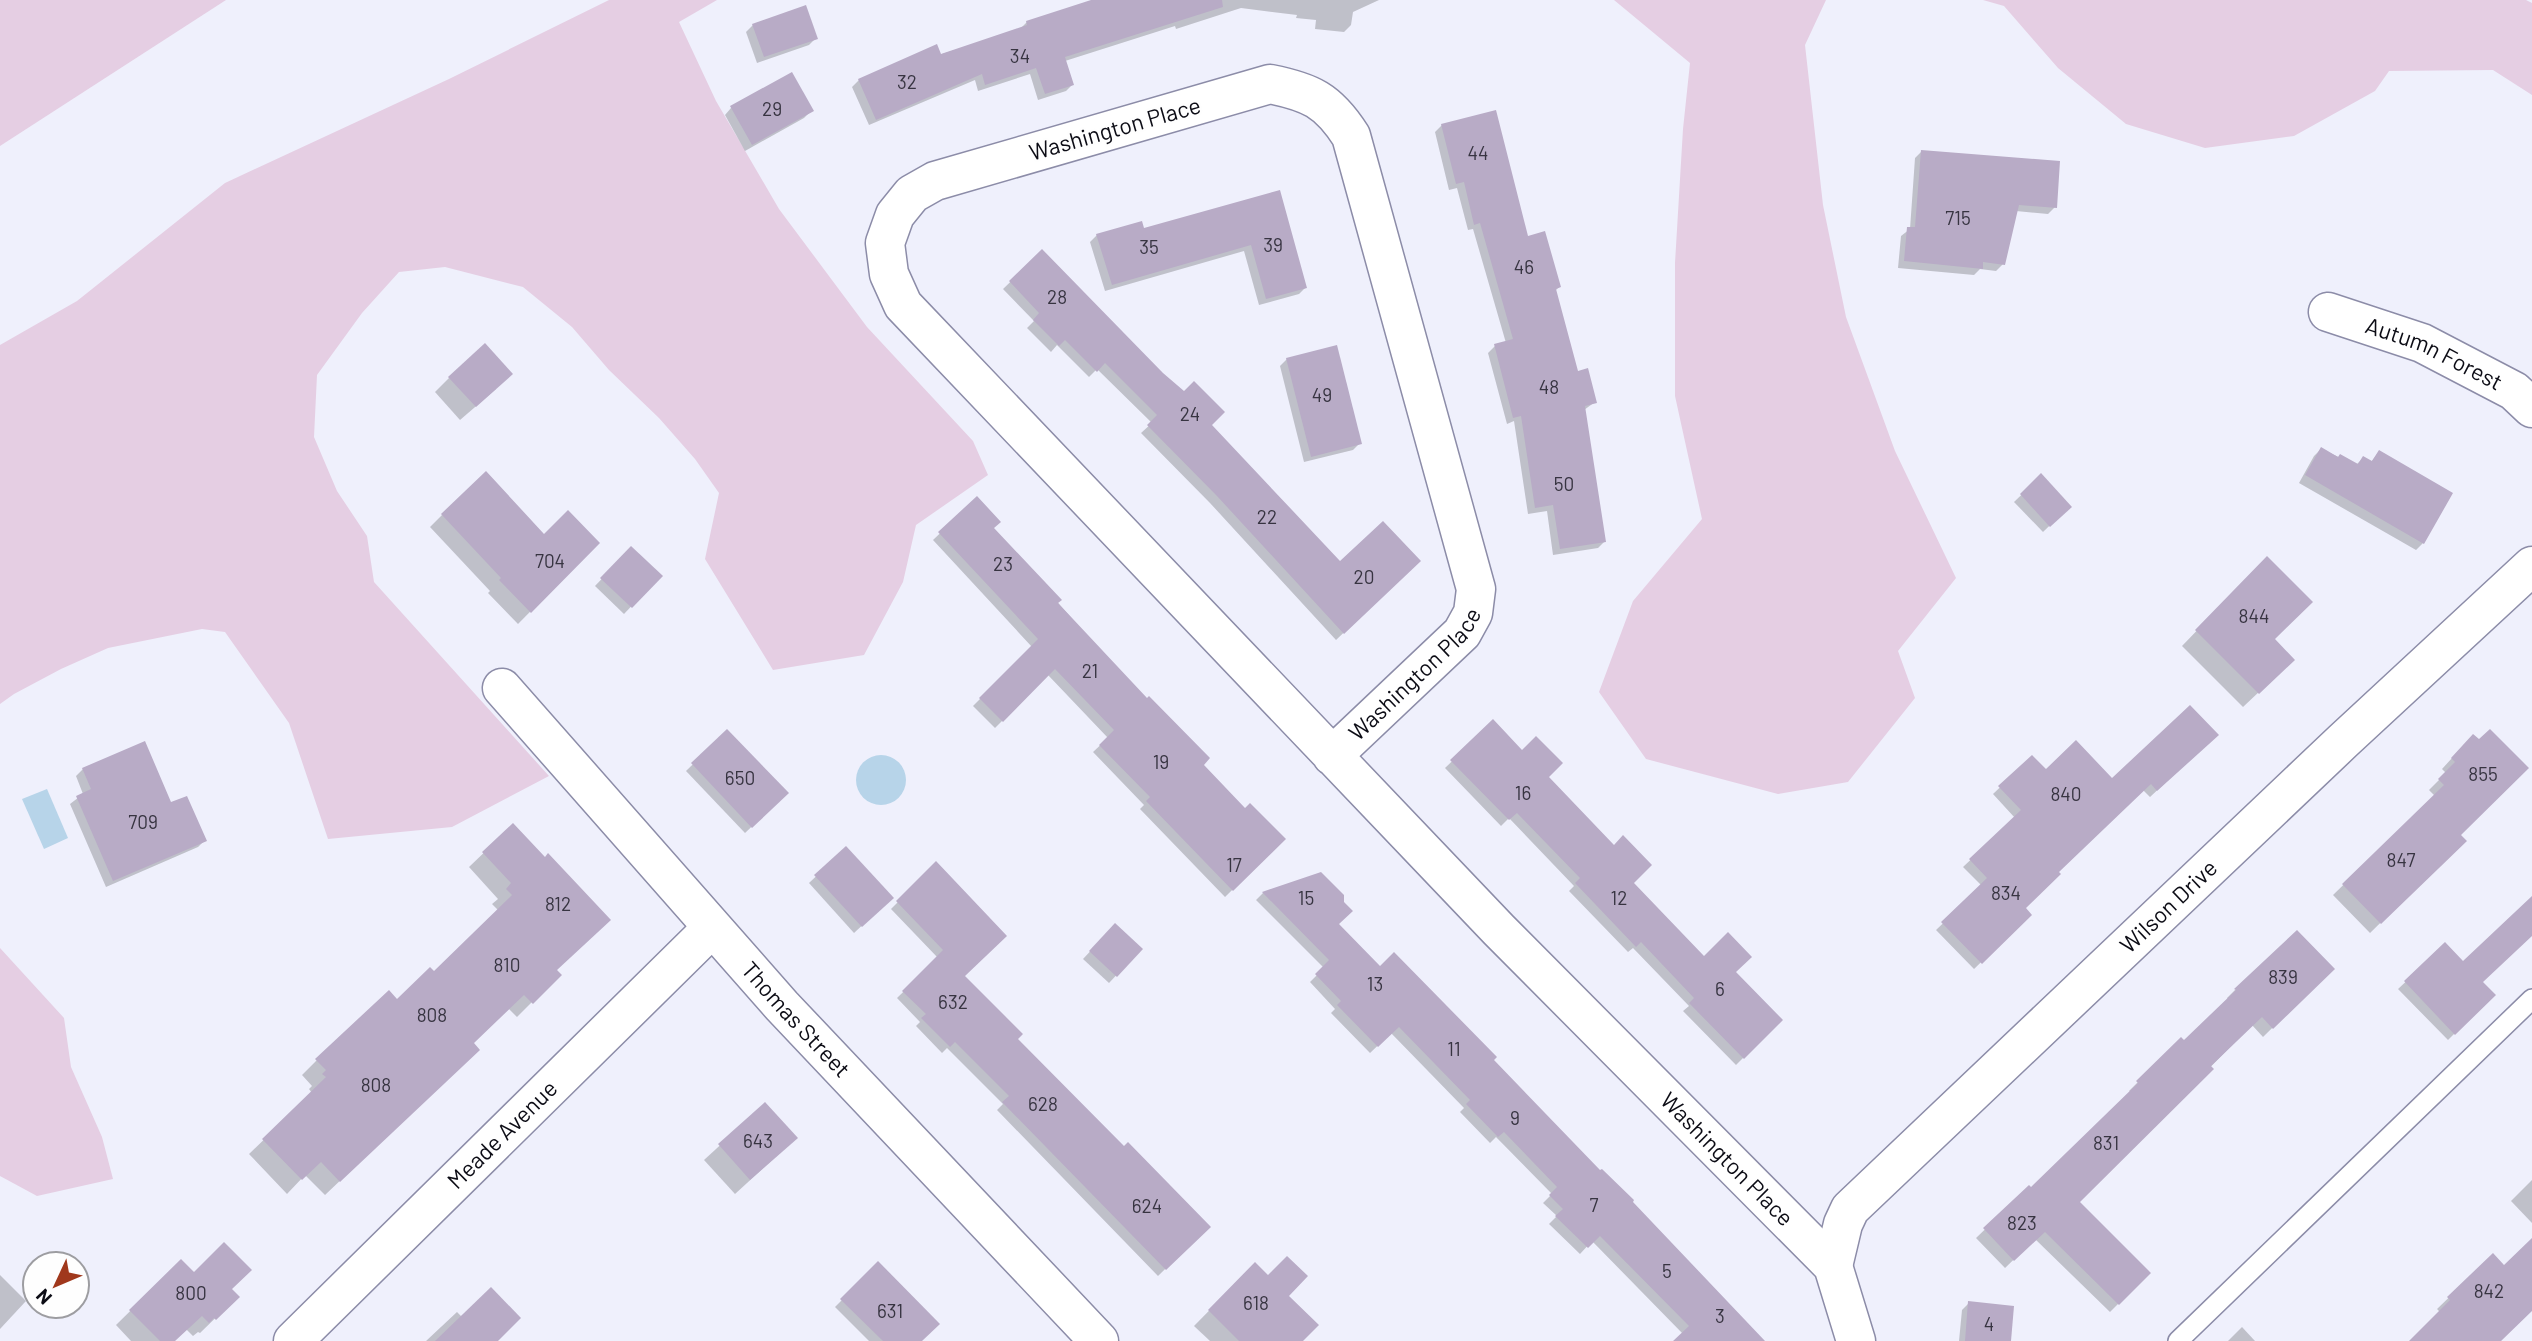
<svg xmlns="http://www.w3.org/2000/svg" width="2532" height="1341" viewBox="0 0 2532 1341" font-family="Barlow,sans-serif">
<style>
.green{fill:#e5cee3}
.water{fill:#b7d4e9}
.shadow{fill:#0003}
.building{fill:#b8abc6}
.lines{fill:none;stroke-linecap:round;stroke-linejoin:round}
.lane-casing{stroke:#8c8ca8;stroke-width:22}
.street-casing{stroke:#8c8ca8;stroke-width:41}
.lane{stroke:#fff;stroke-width:19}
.street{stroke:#fff;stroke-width:38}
.labels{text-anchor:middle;stroke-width:5;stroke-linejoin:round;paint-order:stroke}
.number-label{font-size:19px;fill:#373441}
.street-label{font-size:23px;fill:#0c0c15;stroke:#fefefe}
</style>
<rect width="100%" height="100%" fill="#eff0fc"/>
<g class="green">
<path d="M0,0H226L0,146Z"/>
<path d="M609,0H717L679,22L716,101L779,209L867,327L973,441L988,475L916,525L903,582L864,655L773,670L705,559L719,493L695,459L659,418L609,370L572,327L523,287L445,267L399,272L362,313L317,375L314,437L337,491L367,536L374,582L549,776L452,827L328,839L289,723L225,632L202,629L108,648L61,669L14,694L0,704V345L77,301L225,183L449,79Z"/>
<path d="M1614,0H1826L1805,45L1823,205L1846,317L1895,451L1956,578L1898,651L1915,698L1848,782L1778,794L1646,759L1599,692L1633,601L1702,519L1675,396V263L1683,129L1690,63Z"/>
<path d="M1983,0H2526L2532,3V95L2493,70L2389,71L2375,91L2294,136L2205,148L2126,124L2058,68L2004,6Z"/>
<path d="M0,948L64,1018L71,1067L102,1137L113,1179L37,1196L0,1176Z"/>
</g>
<g class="water">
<circle cx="881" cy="780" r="25"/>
<path d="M47,789L68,838L44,849L22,799Z"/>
</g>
<g class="shadow">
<path d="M1097,0H1379L1353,12L1351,25L1344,32L1315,29L1316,20L1296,18L1297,15L1241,8L1176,29L1175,26L1065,61L1073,84L1066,91L1038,100L1030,74L978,91L975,80L869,125L852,87L859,80L1019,30L1027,22Z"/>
<path d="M753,25L816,38L809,45L757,63L746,32Z"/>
<path d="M731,108L811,111L804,118L745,151L725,115Z"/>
<path d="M1442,125L1527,238L1559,287L1555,291L1577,373L1595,402L1584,410L1605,541L1598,548L1553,555L1547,511L1528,514L1514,421L1507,424L1488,353L1495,346L1506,343L1473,229L1468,230L1457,188L1449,190L1435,132Z"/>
<path d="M1922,151L2055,207L2048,214L2016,211L2003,264L1996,271L1980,269L1974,275L1898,268L1901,236L1910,229L1915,158Z"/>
<path d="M1279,192L1306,287L1299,294L1259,305L1244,251L1105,291L1090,242L1097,235L1143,231Z"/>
<path d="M1042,251L1340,564L1419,561L1336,640L1210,503L1141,433L1152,423L1097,369L1089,377L1057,345L1051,352L1027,328L1034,321L1003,289Z"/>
<path d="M1287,359L1360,443L1353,450L1304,462L1280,366Z"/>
<path d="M449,378L496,389L460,420L435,392Z"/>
<path d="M2321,449L2356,465L2363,458L2371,462L2379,452L2423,543L2416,550L2299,483L2314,456Z"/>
<path d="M2041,476L2069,507L2043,532L2014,502Z"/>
<path d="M977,498L992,528L1201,765L1245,811L1284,839L1225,897L1140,809L1144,805L1093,752L1108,738L1048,675L995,728L973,706L1032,647L933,540Z"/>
<path d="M442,515L544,536L598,543L518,624L488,593L490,591L430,527Z"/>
<path d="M631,548L660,576L624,614L595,586Z"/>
<path d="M2267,558L2272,639L2278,674L2243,707L2182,646Z"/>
<path d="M1493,722L1546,777L1632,883L1704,958L1734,972L1781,1020L1736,1065L1683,1011L1689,1006L1633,948L1628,952L1569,891L1574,886L1509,818L1501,826L1445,768Z"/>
<path d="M727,731L787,793L745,833L686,771Z"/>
<path d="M2210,741L2150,797L2143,790L2057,872L2023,908L2030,915L1974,969L1936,930L1982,886L1963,867L2015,818L1993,794L2032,757L2046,771L2112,780Z"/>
<path d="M2463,746L2459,835L2464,841L2370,933L2333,895L2435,796L2429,790L2446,773L2442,769Z"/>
<path d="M83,769L170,805L205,840L198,847L106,887L70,804L83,794L76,776Z"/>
<path d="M513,825L555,971L559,975L517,1017L508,1008L471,1043L463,1064L325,1195L305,1175L287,1194L249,1154L312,1093L309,1089L312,1086L302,1075L316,1061L388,992L397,1001L434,974L499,911L492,904L498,899L469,867Z"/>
<path d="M846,848L884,905L854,933L809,883Z"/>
<path d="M936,864L962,976L1016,1039L1124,1149L1208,1227L1158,1276L997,1110L1003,1104L947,1048L942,1053L916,1026L920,1022L897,998L938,958L891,909Z"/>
<path d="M1321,874L1337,924L1379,968L1492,1060L1630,1202L1755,1341H1676L1683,1334L1592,1241L1580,1254L1549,1224L1557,1216L1543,1203L1552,1194L1496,1137L1490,1143L1460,1112L1464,1108L1391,1033L1370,1053L1331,1013L1335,1009L1310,982L1324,968L1256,900L1263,893Z"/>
<path d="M2532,920V934L2481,982L2493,995L2448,1040L2398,989L2445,945L2462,963Z"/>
<path d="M1115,925L1141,949L1109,983L1083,959Z"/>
<path d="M2297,932L2332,969L2263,1037L2252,1025L2077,1202L2149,1273L2110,1312L2035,1239L2005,1268L1976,1238L2029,1187L2031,1189L2131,1092L2129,1091L2181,1039L2184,1043L2229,1000L2227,998L2235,990Z"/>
<path d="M765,1104L781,1152L735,1194L704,1160Z"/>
<path d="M2532,1180V1223L2511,1201Z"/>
<path d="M2532,1240V1309L2499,1341H2411L2440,1312L2437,1309L2492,1256L2504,1268Z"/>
<path d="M181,1261L194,1274L230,1289L237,1297L200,1333L198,1332L193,1336L186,1329L173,1341H131L116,1325Z"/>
<path d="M878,1264L920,1341H869L835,1307Z"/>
<path d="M1255,1264L1287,1296L1300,1341H1210L1194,1326Z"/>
<path d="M0,1275L26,1301L0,1329Z"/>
<path d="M1969,1303L2009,1341H1959L1962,1310Z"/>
<path d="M457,1312L462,1317L498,1341H426Z"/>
<path d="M2242,1327L2255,1341H2228Z"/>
</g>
<g class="building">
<path d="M1091,0H1222L1223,7L1065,57L1074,85L1045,94L1036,68L985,85L982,74L876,120L858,79L937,44L941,54L1027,25L1026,21Z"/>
<path d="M806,5L818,39L764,57L752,24Z"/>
<path d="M792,72L814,111L752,145L730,106Z"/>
<path d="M1496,110L1528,236L1545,231L1561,287L1556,289L1578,371L1588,368L1597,403L1585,406L1606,542L1560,549L1553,505L1535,508L1521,416L1513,418L1494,344L1513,339L1480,223L1474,225L1464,182L1456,184L1441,124Z"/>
<path d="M1921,150L2060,161L2057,208L2019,205L2005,265L1983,262V269L1904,261L1907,227H1915Z"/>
<path d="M1280,190L1307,288L1266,299L1251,245L1112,285L1096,234L1142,221L1144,228Z"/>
<path d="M1042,249L1163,373L1184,391L1194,381L1225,412L1212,425L1340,561L1383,521L1421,561L1344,634L1217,496L1147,425L1157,415L1105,363L1097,372L1065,340L1059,346L1033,320L1039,313L1009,281Z"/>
<path d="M485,343L513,374L476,407L448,377Z"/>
<path d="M1337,345L1362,444L1311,457L1286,358Z"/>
<path d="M2321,447L2338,457L2340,454L2358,464L2363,456L2372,461L2379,450L2453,493L2424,544L2305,475Z"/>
<path d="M486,471L544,534L568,510L600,543L531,613L499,580L501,578L441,514Z"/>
<path d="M2041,473L2072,507L2050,527L2020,494Z"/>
<path d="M977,496L1001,522L994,528L1062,600L1058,603L1147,698L1149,696L1210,758L1204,765L1245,808L1250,803L1286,839L1233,891L1146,801L1150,797L1099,745L1114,730L1055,669L1003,722L979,698L1038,639L938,532Z"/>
<path d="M631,546L663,576L632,608L600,578Z"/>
<path d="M2267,556L2313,602L2275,639L2295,660L2259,694L2195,630Z"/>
<path d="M2190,705L2219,735L2157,791L2151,784L2059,872L2061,874L2026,908L2032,915L1982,964L1941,922L1987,878L1969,859L2021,810L1998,786L2032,755L2046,769L2076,740L2112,778Z"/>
<path d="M1493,719L1522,750L1536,736L1563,763L1549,777L1614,845L1623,835L1652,865L1634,883L1704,956L1728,932L1752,957L1736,972L1783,1020L1744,1059L1689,1003L1694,998L1641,942L1636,947L1575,883L1580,878L1517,813L1509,820L1450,760Z"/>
<path d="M727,729L789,793L752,828L691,763Z"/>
<path d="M2490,729L2529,768L2461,835L2467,841L2381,924L2342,884L2444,785L2438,779L2455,762L2451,758L2473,734L2479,739Z"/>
<path d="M145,741L171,802L187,796L207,841L113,881L76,796L91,789L82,768Z"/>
<path d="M513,823L545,857L548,853L611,920L557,970L562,975L533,1004L524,995L474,1043L480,1050L340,1182L321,1162L302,1180L262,1139L326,1077L322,1074L326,1070L315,1059L389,990L397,999L430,967L434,971L512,895L506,889L511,883L482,852Z"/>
<path d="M846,846L894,898L862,927L814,875Z"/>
<path d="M936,861L1007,936L965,976L1023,1034L1018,1039L1124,1146L1128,1142L1211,1227L1166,1270L1002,1102L1009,1096L955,1042L950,1047L921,1018L926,1014L902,991L943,950L896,901Z"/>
<path d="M1321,872L1344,895V902L1353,911L1339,924L1380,966L1394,952L1497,1057L1494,1060L1600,1170L1602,1169L1634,1200L1633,1202L1765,1341H1673L1689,1326L1600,1236L1588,1248L1555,1216L1563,1209L1549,1195L1557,1187L1504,1132L1498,1137L1466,1104L1470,1100L1399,1027L1378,1047L1337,1005L1341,1001L1315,974L1329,960L1262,892Z"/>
<path d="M2532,896V936L2483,982L2496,995L2455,1035L2404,981L2445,942L2463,961Z"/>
<path d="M1115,923L1143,949L1117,977L1089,951Z"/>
<path d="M2297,930L2335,969L2273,1029L2262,1017L2211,1066L2214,1069L2080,1202L2151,1273L2119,1305L2045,1232L2014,1261L1983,1228L2029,1185L2031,1187L2138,1083L2136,1081L2181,1037L2184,1040L2236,990L2234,989Z"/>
<path d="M765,1102L798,1138L750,1180L718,1144Z"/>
<path d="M2532,1238V1311L2501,1341H2409L2450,1300L2447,1297L2493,1253L2504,1265Z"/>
<path d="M224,1242L252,1270L232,1289L240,1297L216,1320L214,1318L209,1323L202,1316L175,1341H160L129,1310L181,1259L194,1272Z"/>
<path d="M1287,1256L1308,1276L1289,1296L1319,1325L1303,1341H1239L1208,1310L1255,1262L1268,1275Z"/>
<path d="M878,1261L940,1324L922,1341H883L840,1299Z"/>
<path d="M491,1287L521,1318L498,1341H435Z"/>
<path d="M1968,1301L2014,1306L2011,1341H1965Z"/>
</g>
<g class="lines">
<defs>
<path id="lane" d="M2178,1341L2532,999"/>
<g id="street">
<path id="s1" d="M2328,312L2422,343L2514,391L2532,408"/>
<path id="s2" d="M502,688L782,1006L1099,1341"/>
<path id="s3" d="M1332,756L1462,633L1473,613L1476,589L1351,136C1328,100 1310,92 1270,84L935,181L912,194L895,215L885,243L889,274L903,305L1499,930L1833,1266L1856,1341"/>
<path id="s4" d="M1833,1266L1843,1224L1850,1209L2343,741L2532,566"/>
<path id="s5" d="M293,1341L712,928"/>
</g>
</defs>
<use href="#lane" class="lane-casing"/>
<use href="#street" class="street-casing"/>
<use href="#lane" class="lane"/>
<use href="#street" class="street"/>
</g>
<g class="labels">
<g class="number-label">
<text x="1020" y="63">34</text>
<text x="907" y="89">32</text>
<text x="772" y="116">29</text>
<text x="1478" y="160">44</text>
<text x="1958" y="225">715</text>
<text x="1273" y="252">39</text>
<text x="1149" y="254">35</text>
<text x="1524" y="274">46</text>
<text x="1057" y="304">28</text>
<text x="1549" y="394">48</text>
<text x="1322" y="402">49</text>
<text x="1190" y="421">24</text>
<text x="1564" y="491">50</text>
<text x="1267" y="524">22</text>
<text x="550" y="568">704</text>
<text x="1003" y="571">23</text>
<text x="1364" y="584">20</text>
<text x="2254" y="623">844</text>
<text x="1090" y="678">21</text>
<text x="1161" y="769">19</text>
<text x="2483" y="781">855</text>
<text x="740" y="785">650</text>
<text x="1523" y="800">16</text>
<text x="2066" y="801">840</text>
<text x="143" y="829">709</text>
<text x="2401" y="867">847</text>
<text x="1234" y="872">17</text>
<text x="2006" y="900">834</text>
<text x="1306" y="905">15</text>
<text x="1619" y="905">12</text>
<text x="558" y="911">812</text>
<text x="507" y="972">810</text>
<text x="2283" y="984">839</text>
<text x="1375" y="991">13</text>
<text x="1720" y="996">6</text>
<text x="953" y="1009">632</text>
<text x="432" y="1022">808</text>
<text x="1454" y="1056">11</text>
<text x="376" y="1092">808</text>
<text x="1043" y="1111">628</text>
<text x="1515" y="1125">9</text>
<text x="758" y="1148">643</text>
<text x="2106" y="1150">831</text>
<text x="1594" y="1212">7</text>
<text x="1147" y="1213">624</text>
<text x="2022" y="1230">823</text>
<text x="1667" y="1278">5</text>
<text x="2489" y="1298">842</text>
<text x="191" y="1300">800</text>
<text x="1256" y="1310">618</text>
<text x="890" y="1318">631</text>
<text x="1720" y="1323">3</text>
<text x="1989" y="1331">4</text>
</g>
<g class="street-label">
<text transform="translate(1115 129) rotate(-16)" y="8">Washington Place</text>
<text dy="8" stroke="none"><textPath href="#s1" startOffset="114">Autumn Forest</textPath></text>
<text dy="8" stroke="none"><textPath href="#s3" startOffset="117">Washington Place</textPath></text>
<text dy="8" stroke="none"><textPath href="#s4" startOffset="499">Wilson Drive</textPath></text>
<text dy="8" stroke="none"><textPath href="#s2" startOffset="443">Thomas Street</textPath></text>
<text dy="8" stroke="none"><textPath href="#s5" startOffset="294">Meade Avenue</textPath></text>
<text dy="8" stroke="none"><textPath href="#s3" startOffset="2480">Washington Place</textPath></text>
</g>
</g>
<g transform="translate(56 1285) rotate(226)"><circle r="33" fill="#fefefe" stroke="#9d9da1" stroke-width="2"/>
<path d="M0-5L12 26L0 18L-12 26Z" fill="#a0381c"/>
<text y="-10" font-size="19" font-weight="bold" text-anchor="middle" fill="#0c0c15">N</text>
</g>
</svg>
